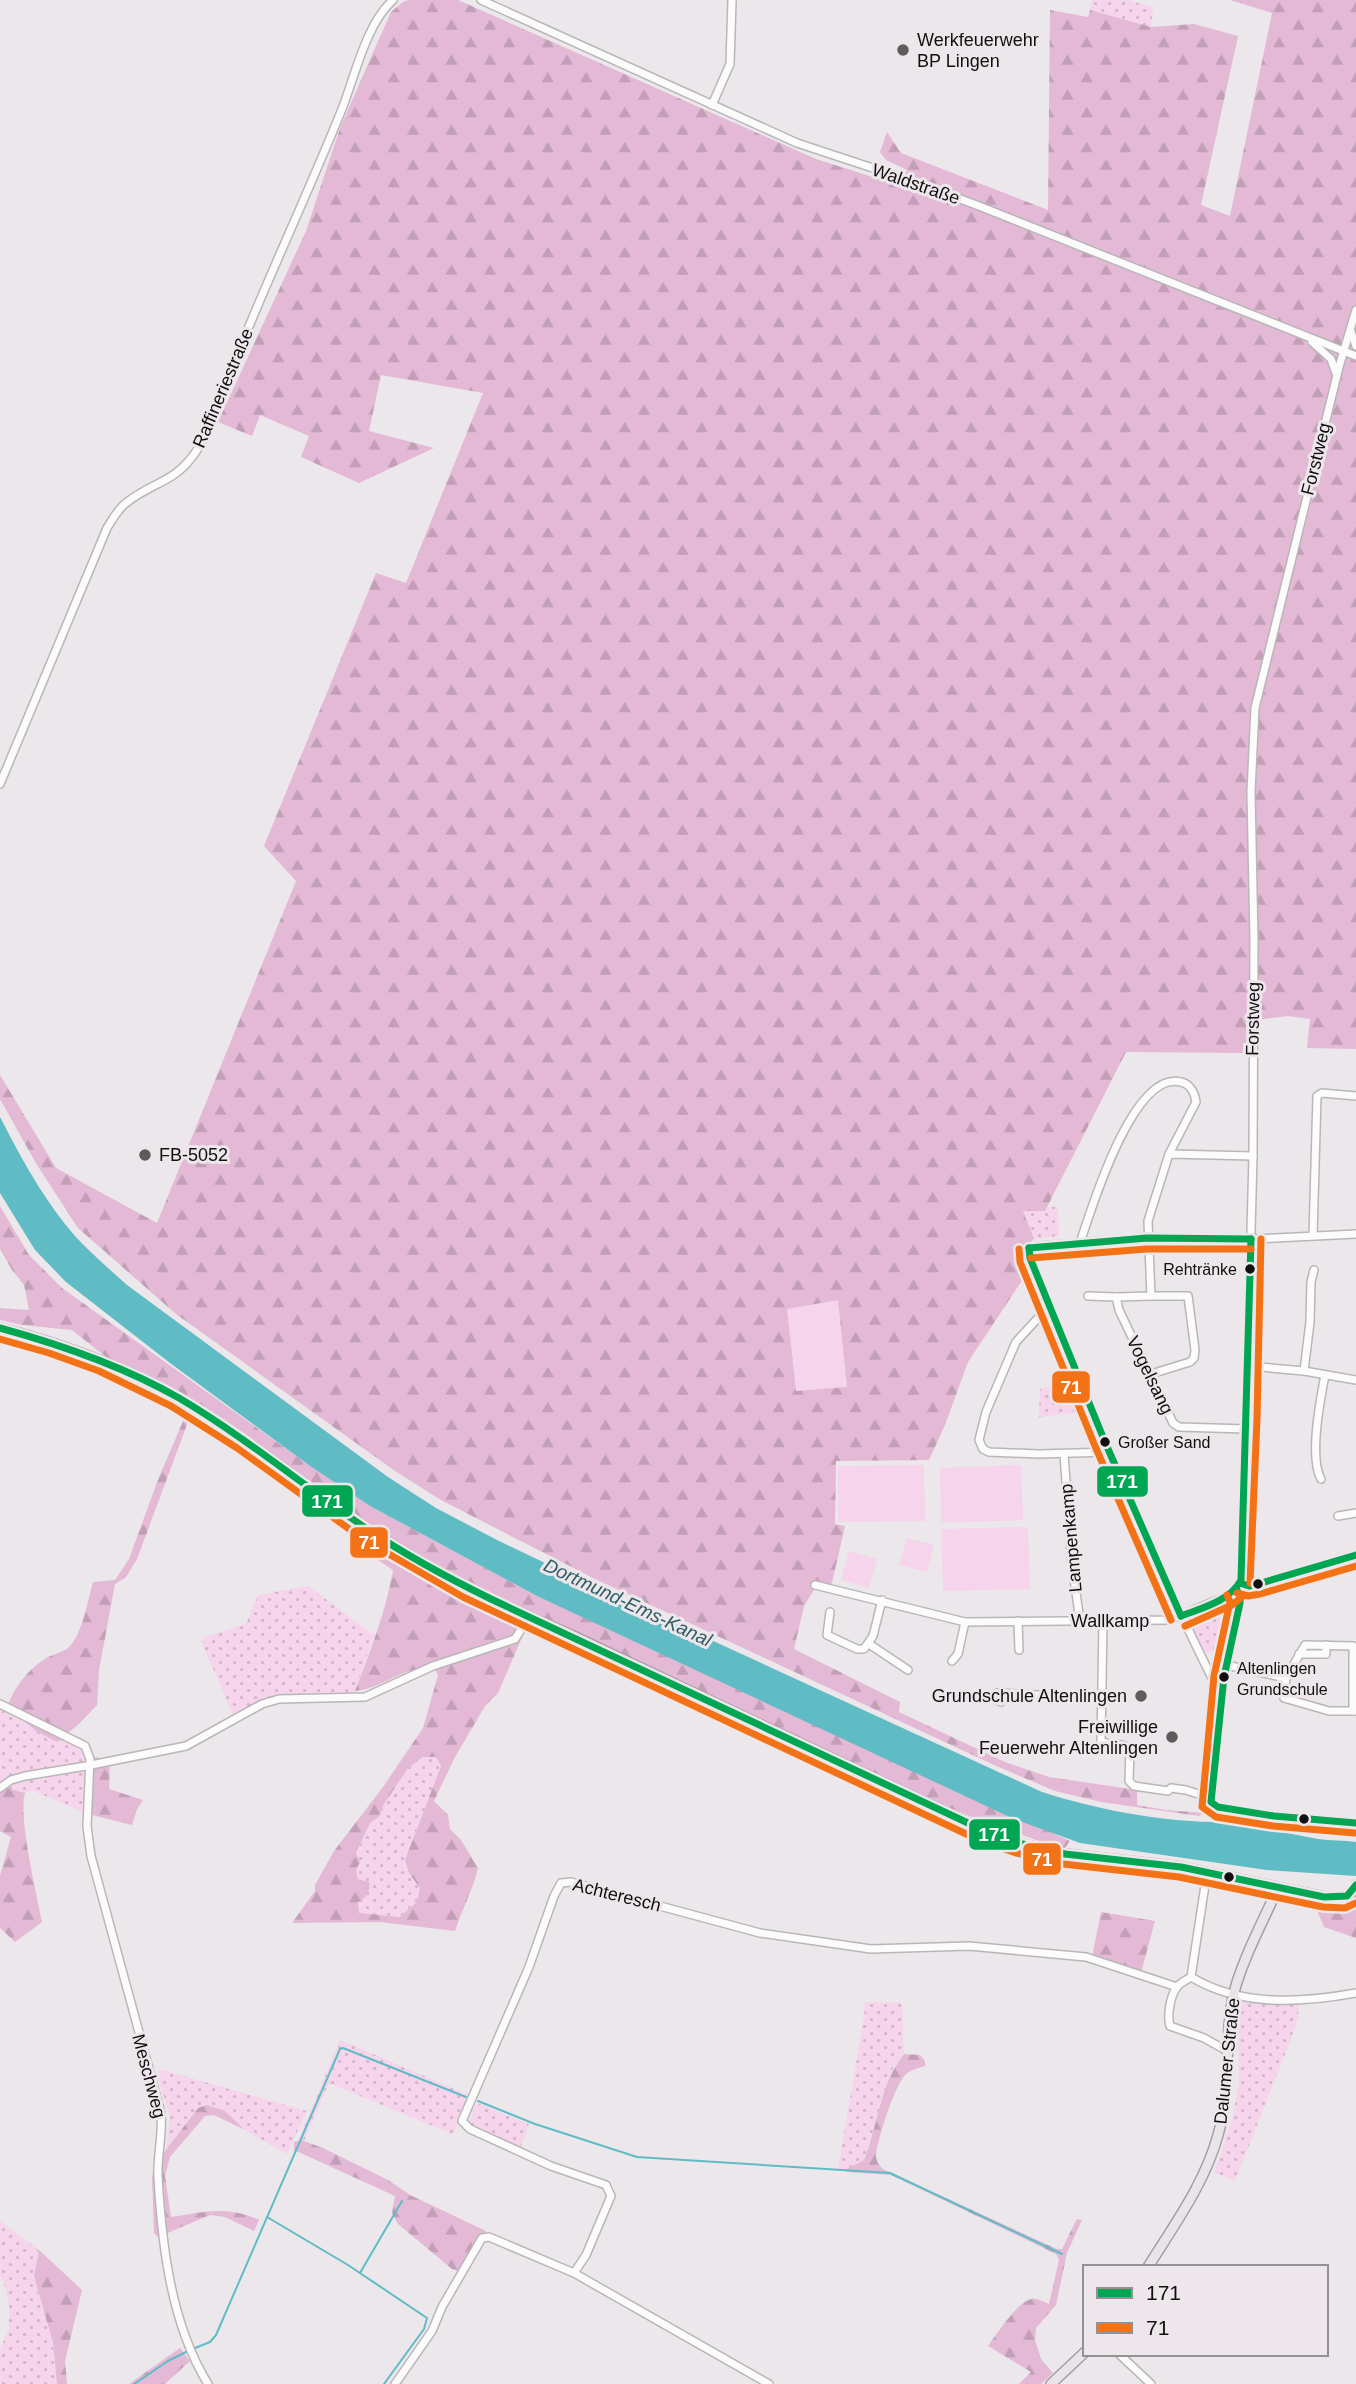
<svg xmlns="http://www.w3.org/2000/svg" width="1356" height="2384" viewBox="0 0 1356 2384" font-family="Arial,sans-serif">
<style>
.grass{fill:url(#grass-dots)}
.forest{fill:url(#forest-firs);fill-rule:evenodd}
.garden{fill:#f6d4eb}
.water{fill:#5fbcc5}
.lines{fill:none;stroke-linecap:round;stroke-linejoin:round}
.stream{stroke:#5fbcc5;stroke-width:2}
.minor-casing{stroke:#b9b6b8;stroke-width:10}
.major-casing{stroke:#a89ca4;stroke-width:12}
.minor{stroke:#fcfbfc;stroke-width:7}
.major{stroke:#e9e4e7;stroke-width:9}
.bus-1-casing{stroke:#ede6eb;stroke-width:12}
.bus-2-casing{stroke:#ede6eb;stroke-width:12}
.bus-1{stroke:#00a651;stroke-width:7}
.bus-2{stroke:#f47216;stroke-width:7}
.poi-dot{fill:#5e5b5c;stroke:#ede6eb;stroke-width:2.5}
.bus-dot{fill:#110f10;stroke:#ede6eb;stroke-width:2.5}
.labels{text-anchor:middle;stroke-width:6;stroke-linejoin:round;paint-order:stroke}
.bus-label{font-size:16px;fill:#110f10;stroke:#ede6eb;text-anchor:start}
.poi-label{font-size:18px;fill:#110f10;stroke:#ede6eb;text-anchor:start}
.street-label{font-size:18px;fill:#110f10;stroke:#ede6eb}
.water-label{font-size:19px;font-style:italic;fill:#2a5d62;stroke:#ede6eb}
.line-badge{stroke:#ede6eb;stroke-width:2.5}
.badge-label{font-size:19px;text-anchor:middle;font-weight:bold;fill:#fff}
</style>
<defs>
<pattern id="grass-dots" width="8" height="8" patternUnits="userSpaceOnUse" patternTransform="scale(1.75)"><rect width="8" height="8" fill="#f6d4eb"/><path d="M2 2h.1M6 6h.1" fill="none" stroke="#d2b5c8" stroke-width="1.8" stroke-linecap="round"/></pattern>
<pattern id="forest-firs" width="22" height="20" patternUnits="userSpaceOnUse" patternTransform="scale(1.75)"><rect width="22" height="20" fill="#e3b9d6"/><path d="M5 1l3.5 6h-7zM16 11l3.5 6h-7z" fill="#c29eb7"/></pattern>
</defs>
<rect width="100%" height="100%" fill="#ece7ea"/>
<g class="grass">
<path d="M1092,0H1128L1153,7L1151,27L1090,10Z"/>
<path d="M1047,1207H1058L1059,1236L1034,1239L1022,1211H1045Z"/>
<path d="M1075,1379L1089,1411L1039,1417L1040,1389Z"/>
<path d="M308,1586L374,1635L355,1691L353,1693L285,1697L266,1700L233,1715L201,1641L205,1637L246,1624L258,1595Z"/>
<path d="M1226,1603L1232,1611L1222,1653L1203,1652L1186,1621Z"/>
<path d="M0,1707H7L36,1731L57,1742L63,1738L83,1748L87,1758L88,1814L31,1790L25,1793L0,1786Z"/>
<path d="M423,1757H436L441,1766L411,1845L410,1873L420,1888L417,1902L400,1917L359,1913L356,1870L360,1862L356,1853L370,1823L379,1817L384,1804L408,1768Z"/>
<path d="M1238,2001L1299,2003L1298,2017L1291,2039L1235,2181L1214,2173L1233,2116L1239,2082Z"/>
<path d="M865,2002L902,2003L904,2053L893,2068L885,2091L864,2160L845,2170L848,2172L838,2169L864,2017Z"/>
<path d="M340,2040L469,2095L454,2132L452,2134L331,2084L328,2085L304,2141H298Z"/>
<path d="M158,2070H162L307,2111L287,2154L245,2130L225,2111L198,2108L166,2149L170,2116L156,2072Z"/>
<path d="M477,2103L529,2124L521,2146L516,2147L473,2127L469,2121Z"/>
<path d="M0,2221L39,2250L34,2276L53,2343L57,2384H0V2349L9,2329V2305L6,2289L0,2276Z"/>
</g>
<g class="forest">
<path d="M408,0H458L816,159L901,186L907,170L886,160L880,152L887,132L901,153L1048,210L1050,10L1088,17L1090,10L1151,27L1194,24L1238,36L1201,205L1230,216L1272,13L1230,0H1356V1049L1307,1048L1310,1019L1288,1016L1246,1021L1247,1053L1126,1052L1045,1211H1023L1034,1239C1021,1248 1028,1259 1032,1272L1021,1282L968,1362L945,1425L929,1460L836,1461L835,1524L845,1526L831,1587L817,1585L804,1606L794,1649L900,1702L899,1712L1005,1762L1049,1777L1137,1790V1805L1166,1810L1204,1813L1199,1816L1101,1802L1055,1791L994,1765L593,1578L441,1500L395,1471L176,1314L78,1228L37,1165L0,1099V1075L56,1168L157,1223L296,881L264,846L376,573L406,583L483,393L381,375L369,431L434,448L359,483L301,457L309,436L260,415L252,436L218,422L306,231L340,128L383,30L391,12L403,2Z"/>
<path d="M0,1206L29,1255L62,1288L310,1466L370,1506L537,1596L1070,1841L1064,1849L1058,1848L948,1808L533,1612L498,1693L485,1706L455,1757L434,1801L448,1815L450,1829L461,1840L478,1868C473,1890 462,1909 455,1931L380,1922L292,1923L315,1891V1885L334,1851L383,1787L423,1728L438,1675L434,1668C407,1664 382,1689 355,1691C370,1651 386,1612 393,1570L372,1556L331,1516L334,1501L323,1492L229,1427L110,1360L72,1330L22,1325L0,1320V1308L29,1310L24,1285L12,1270L0,1249ZM423,1757H436L441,1766L405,1860L409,1873L420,1888L417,1902L400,1917L359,1913L358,1902C367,1897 370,1893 369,1882L358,1879L356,1870L360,1862L356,1853L370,1823L379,1817L384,1804L408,1768Z"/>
<path d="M184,1419L188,1422L137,1559L126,1577L115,1584L99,1670L97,1705L79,1724L57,1742L36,1731L7,1707C16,1685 27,1670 48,1657C54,1654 63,1652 68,1648C82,1636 88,1600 93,1582L115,1580L129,1559L159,1477Z"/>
<path d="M93,1757L110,1759L109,1789L143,1800L137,1809L132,1825L88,1814Z"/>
<path d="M0,1786L25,1793C18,1817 37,1895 42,1922L15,1942L0,1928V1876L11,1837L0,1831Z"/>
<path d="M1356,1900V1938L1324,1927L1314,1903C1329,1904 1343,1909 1356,1900Z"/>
<path d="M1101,1912L1155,1921L1141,1973L1092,1957Z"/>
<path d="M904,2054L920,2055L925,2061V2066C918,2068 910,2070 905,2075C895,2085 877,2141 876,2155C876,2161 879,2165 883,2169L1057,2249H1062L1077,2219L1082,2220L1067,2253L1056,2305L1036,2328L1035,2340L1041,2359L1053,2373L1041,2384H1019L1031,2372L988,2346C996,2335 1019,2300 1032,2299C1037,2298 1044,2302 1049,2304L1059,2260L1056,2254L891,2175L848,2172L845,2170L864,2160C878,2125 880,2084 904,2054Z"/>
<path d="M207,2105L225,2111L245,2130L214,2115L205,2116L170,2157L165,2176L171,2217C203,2212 228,2205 259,2220L254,2231L225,2217L210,2215L158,2237L154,2233L152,2178L155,2164L198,2108Z"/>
<path d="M301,2140L323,2148L388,2180L410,2195L486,2231L459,2271L452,2269L398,2224L392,2213L395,2196L294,2150V2142Z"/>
<path d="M39,2250L82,2290L65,2361L67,2384H57L53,2343L34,2276Z"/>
<path d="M180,2348L190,2361L165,2384H129Z"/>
</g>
<g class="garden">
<path d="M838,1300L847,1387L796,1391L787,1309Z"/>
<path d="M924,1465L925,1521L838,1522V1466Z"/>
<path d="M1021,1465L1023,1520L941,1523L940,1468Z"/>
<path d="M1028,1527L1030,1589L943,1591L941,1529Z"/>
<path d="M907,1538L934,1545L927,1572L899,1565Z"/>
<path d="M849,1551L877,1559L869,1588L841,1580Z"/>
</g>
<path class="water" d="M0,1117C19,1154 39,1191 65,1224C83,1247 105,1265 127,1285L388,1477L436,1508L497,1540L589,1584L1042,1792C1096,1809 1156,1821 1212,1822C1247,1822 1284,1833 1318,1839C1331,1841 1344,1840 1356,1842V1876L1267,1870L1080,1843L1014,1819L537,1596L370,1506L310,1466L170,1363L66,1282L35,1250L0,1193Z"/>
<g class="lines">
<g class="stream">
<path d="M478,2101L535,2124L637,2157L890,2173L1062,2254"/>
<path d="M267,2217L348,2265L427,2318L424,2329L384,2384"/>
<path d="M360,2273L402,2201"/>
<path d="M195,2348L210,2342L216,2335L340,2049L343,2048L466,2097"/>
<path d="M134,2384L168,2361L188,2351"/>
</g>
<defs>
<g id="minor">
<path d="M481,0L797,143L915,182L979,206L1356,356"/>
<path d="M712,105L730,64L732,0"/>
<path d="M1351,332L1356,346"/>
<path d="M1312,342L1331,359L1336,373"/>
<path d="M0,784L107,528C112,520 118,509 126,503C153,481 175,484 197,450C221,413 233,365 250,324C280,252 313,181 342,109C355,76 366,24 393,0"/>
<path d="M1313,1236L1317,1096L1322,1093L1356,1096"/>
<path d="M1080,1243C1091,1210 1133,1069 1181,1082C1190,1084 1195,1093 1196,1102L1169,1154"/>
<path d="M1088,1296L1116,1297"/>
<path d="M1151,1296H1188L1195,1350L1194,1358L1190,1362L1151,1374"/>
<path d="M1051,1310L1038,1318L1016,1342L986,1412L979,1440L983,1449L989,1452L1039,1454L1110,1452"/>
<path d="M1249,1366L1304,1371L1356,1380"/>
<path d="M1304,1371L1310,1322L1311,1282L1314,1270"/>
<path d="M1247,1429L1179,1427L1173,1423L1119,1310L1116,1297L1151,1296L1148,1221L1169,1154L1253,1156"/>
<path d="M1064,1454L1072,1565L1080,1621"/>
<path d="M1321,1479C1309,1457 1320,1401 1325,1375"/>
<path d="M1338,1516L1356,1513"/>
<path d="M1240,1583L1249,1586L1258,1584L1356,1555"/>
<path d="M815,1585L965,1622L1169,1620L1227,1596L1239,1587L1242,1570L1253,1156L1254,940L1251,792L1255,708L1339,367L1356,310"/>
<path d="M1236,1589L1240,1595V1603L1224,1677L1211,1802L1218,1807L1274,1816L1356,1823"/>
<path d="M830,1612L827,1635L857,1649H864L873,1636L882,1600"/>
<path d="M1018,1621L1019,1650"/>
<path d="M1103,1622L1101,1741C1110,1747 1122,1741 1130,1749L1129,1781L1134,1786L1168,1791L1171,1788L1186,1790L1210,1798"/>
<path d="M869,1644L908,1670"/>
<path d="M1299,1654H1326V1645"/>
<path d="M952,1661L958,1654L965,1622"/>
<path d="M1226,1665L1286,1678L1284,1698L1329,1711H1356"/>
<path d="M1286,1678L1305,1645L1353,1646V1711"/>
<path d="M1005,1693L1001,1702L994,1699L997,1693L1102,1698"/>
<path d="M1222,1693L1215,1684C1145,1545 1089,1401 1030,1258L1029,1248L1040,1246L1147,1238L1256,1239L1356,1234"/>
<path d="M0,1704L85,1746L90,1759L87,1826L91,1856L161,2113C163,2135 157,2156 158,2177C162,2246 171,2324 208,2384"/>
<path d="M0,1788L11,1780L25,1776L86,1766L186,1746L262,1704L279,1699L365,1697L433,1666L515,1639L529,1617"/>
<path d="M1207,1872L1191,1977C1241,2007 1301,2003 1356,1993"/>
<path d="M1191,1977C1187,1980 1179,1983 1177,1987C1170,1996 1167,2016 1170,2026L1204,2038L1229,2052"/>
<path d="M574,2273L586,2255L611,2196L606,2185L551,2166L470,2129L462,2121L529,1967L554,1896L561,1883L571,1882L760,1933L871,1949L969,1946L1086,1957L1177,1987"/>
<path d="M1119,2354L1151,2384"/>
<path d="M395,2384L432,2331L442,2307L482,2238L489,2237L574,2273L769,2384"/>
</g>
<g id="major">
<path d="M0,1328C71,1346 138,1372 200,1411C258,1448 312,1491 369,1530C432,1572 501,1606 571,1635L985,1831L1018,1843L1065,1854L1181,1867L1324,1897C1339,1899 1350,1901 1356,1885"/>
<path d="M1148,2267C1174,2225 1205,2183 1218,2135C1231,2091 1224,2046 1232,2002C1237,1970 1264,1919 1278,1888"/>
<path d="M1051,2384L1085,2352"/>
</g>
</defs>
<use href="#minor" class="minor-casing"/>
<use href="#major" class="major-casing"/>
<use href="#minor" class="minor"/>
<use href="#major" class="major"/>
<defs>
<g id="bus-1">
<path d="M1029,1248L1030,1258L1105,1442L1181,1616"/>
<path d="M1029,1248L1147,1238L1251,1239"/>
<path d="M0,1328C62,1345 123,1366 179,1398C245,1437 304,1486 367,1529C407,1556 450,1579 493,1600L985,1831L1018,1843L1065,1854L1181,1867L1324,1897L1347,1896L1356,1885"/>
<path d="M1240,1583L1249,1586L1258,1584L1356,1555"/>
<path d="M1236,1589L1240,1595V1603L1224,1677L1211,1802L1218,1807L1274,1816L1356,1823"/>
<path d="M1181,1616C1202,1608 1230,1601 1241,1580L1251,1239"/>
</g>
<g id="bus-2">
<path d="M1019,1249L1020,1262L1095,1446L1171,1620"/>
<path d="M1031,1258L1147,1249H1251"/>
<path d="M0,1339L49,1353L99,1371L171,1406L237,1448L363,1539L463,1597L981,1841L1016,1853L1063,1864L1179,1877L1323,1907L1345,1908L1356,1903"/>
<path d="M1250,1583L1257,1419L1261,1239"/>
<path d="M1237,1593L1248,1596L1260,1594L1356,1566"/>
<path d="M1227,1595L1230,1602L1214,1676L1202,1807L1216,1817L1273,1826L1355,1833"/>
<path d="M1185,1626L1232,1605L1242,1597"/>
</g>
</defs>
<use href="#bus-1" class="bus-1-casing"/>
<use href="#bus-2" class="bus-2-casing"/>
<use href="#bus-1" class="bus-1"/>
<use href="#bus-2" class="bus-2"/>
</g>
<g class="poi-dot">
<circle cx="903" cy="50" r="7"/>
<circle cx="145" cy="1155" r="7"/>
<circle cx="1141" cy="1696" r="7"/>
<circle cx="1172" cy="1737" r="7"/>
</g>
<g class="bus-dot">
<circle cx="1250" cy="1269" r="6"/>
<circle cx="1105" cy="1442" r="6"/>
<circle cx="1258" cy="1584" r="6"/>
<circle cx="1224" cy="1677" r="6"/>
<circle cx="1304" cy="1819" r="6"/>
<circle cx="1229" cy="1877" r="6"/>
</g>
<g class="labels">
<g class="bus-label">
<text x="1237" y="1275" text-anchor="end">Rehtränke</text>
<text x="1118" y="1448">Großer Sand</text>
<text x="1237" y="1674">Altenlingen<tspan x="1237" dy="21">Grundschule</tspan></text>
</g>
<g class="poi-label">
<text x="917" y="46">Werkfeuerwehr<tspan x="917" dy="21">BP Lingen</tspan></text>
<text x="159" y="1161">FB-5052</text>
<text x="1127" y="1702" text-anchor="end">Grundschule Altenlingen</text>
<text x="1158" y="1733" text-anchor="end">Freiwillige<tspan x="1158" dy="21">Feuerwehr Altenlingen</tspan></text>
</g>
<g class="street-label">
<text transform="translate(916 184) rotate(19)" y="6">Waldstraße</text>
<text transform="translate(223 388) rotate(-67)" y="6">Raffineriestraße</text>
<text transform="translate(1316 459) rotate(-76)" y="6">Forstweg</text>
<text transform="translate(1253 1019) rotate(-89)" y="6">Forstweg</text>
<text transform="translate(1150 1375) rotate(64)" y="6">Vogelsang</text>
<text transform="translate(1071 1538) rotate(-95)" y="6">Lampenkamp</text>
<text x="1110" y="1627">Wallkamp</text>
<text transform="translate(617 1895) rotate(14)" y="6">Achteresch</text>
<text transform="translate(1227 2061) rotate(-84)" y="6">Dalumer Straße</text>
<text transform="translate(149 2076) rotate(75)" y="6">Meschweg</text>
</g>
<g class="water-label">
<text transform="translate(628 1602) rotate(25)" y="7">Dortmund-Ems-Kanal</text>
</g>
</g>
<g class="line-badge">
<rect x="1051" y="1370" width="40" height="34" rx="7" fill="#f47216"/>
<rect x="1096" y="1465" width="53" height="33" rx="7" fill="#00a651"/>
<rect x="301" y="1484" width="53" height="34" rx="7" fill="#00a651"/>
<rect x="349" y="1526" width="40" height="33" rx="7" fill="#f47216"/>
<rect x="968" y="1818" width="53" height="33" rx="7" fill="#00a651"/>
<rect x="1022" y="1842" width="40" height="34" rx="7" fill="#f47216"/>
</g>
<g class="badge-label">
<text x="1071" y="1394">71</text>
<text x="1122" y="1488">171</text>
<text x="327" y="1508">171</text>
<text x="369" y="1549">71</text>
<text x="994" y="1841">171</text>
<text x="1042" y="1866">71</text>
</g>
<rect x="1083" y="2265" width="245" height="91" fill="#ede6eb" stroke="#959093" stroke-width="2"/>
<rect x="1097" y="2288" width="35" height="10" fill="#00a651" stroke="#959093" stroke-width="2"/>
<text x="1146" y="2300" font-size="21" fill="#110f10">171</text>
<rect x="1097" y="2323" width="35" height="10" fill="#f47216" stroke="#959093" stroke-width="2"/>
<text x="1146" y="2335" font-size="21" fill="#110f10">71</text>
</svg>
